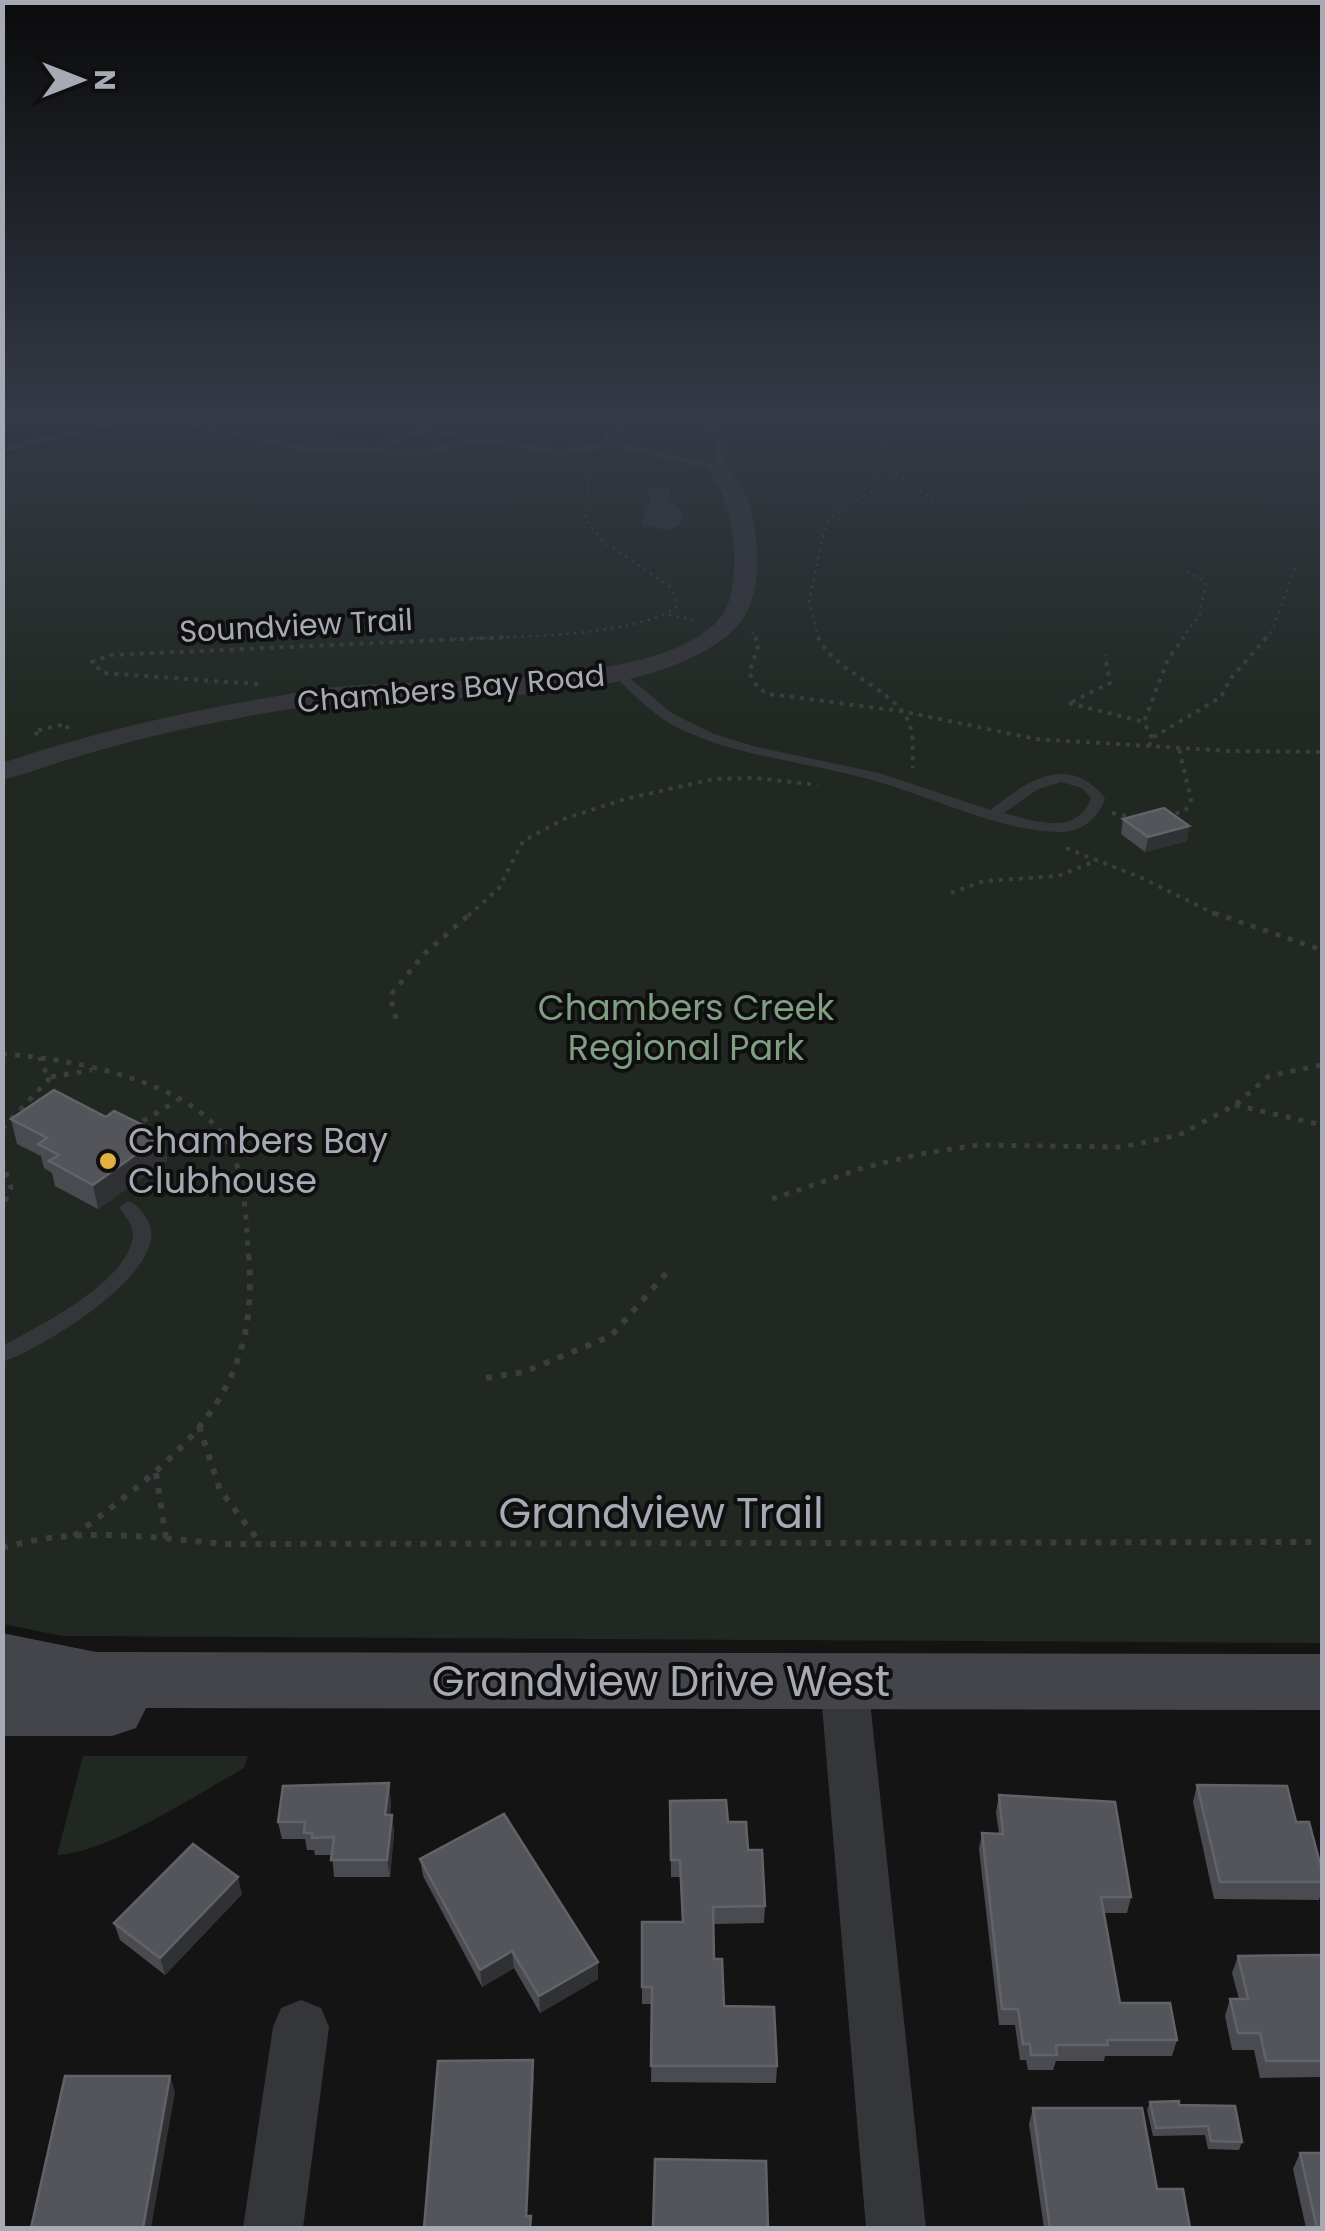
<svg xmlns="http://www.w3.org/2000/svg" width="1325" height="2231" viewBox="0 0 1325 2231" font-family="Poppins,sans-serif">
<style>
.green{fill:#202821}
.water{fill:#2e363d}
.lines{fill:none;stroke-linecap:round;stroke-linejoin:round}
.path-far3{stroke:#3b3d41;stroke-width:2.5;stroke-dasharray:2.5 5;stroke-linecap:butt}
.path-far2{stroke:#3b3d41;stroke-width:4;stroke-dasharray:4 6;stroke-linecap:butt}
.path-far1{stroke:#3b3d41;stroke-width:5;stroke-dasharray:5 8;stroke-linecap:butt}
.path{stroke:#3b3d41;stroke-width:6;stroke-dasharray:6 9;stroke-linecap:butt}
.lane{fill:#35363a;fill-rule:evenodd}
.street{fill:#35363a;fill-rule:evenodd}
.secondary{fill:#43454a;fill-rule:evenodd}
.wall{fill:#4a4b50}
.shaded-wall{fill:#303134}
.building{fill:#54555a;stroke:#616368;stroke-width:2.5}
.poi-dot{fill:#e0b141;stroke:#0f0f10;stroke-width:4}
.labels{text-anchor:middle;stroke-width:8;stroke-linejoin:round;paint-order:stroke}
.far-street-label{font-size:30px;fill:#a7aab4;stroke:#0f0f10}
.park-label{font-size:35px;fill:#7f9e82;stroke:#0f0f10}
.poi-label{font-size:35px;fill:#a7aab4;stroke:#0f0f10;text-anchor:start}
.near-street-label{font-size:42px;fill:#a7aab4;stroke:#0f0f10}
</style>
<rect width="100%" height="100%" fill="#141415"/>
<g class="green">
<path d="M436,417H1322V1643L63,1636L3,1624V457L123,426L378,437Z"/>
<path d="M83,1756H248L244,1768C198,1794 108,1853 57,1855Z"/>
</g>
<path class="water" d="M653,486L671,489L668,499L684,513L679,526L666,530L643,525L642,519L651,501L647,491Z"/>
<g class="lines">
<g class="path-far3">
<path d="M549,417L595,422"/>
<path d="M881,469L898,474L935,502"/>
<path d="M669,615L695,620"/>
<path d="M752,632L756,639"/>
<path d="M454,639C506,637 638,637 676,607V597L669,586L603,541L585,520L589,477L585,467"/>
<path d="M819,639L809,602L824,530L831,517L877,488L881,437L894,417"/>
<path d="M1182,639L1200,614L1206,582L1185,570"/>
<path d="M1265,639L1272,631L1297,563"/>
</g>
<g class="path-far2">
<path d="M755,637L759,644L749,673L758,688L768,694L901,711L1036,739L1228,751L1322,752"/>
<path d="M818,637C835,675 902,690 911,729C914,741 912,756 913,768"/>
<path d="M258,684L103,673L92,662L111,655L509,637"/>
<path d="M1072,702L1110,683L1105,655"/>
<path d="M1069,703L1144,722"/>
<path d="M38,735L34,731L66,724L68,729"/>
<path d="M1152,738L1144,722L1168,659L1184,637"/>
<path d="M1149,746L1152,738L1221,697L1231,678L1267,637"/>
<path d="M1112,813L1135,818"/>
<path d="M1166,816L1185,811L1191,800L1179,749"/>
<path d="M1066,848L1142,878L1219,916"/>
<path d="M951,893L984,881L1058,876L1098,860"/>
<path d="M468,916L499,888L523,841L564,819L625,799L714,779L755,778L818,785"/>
</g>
<g class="path-far1">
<path d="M1214,913L1322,950"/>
<path d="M396,1019L390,996L424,954L471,913"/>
<path d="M2,1054C67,1058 199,1081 230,1147C246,1181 246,1224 249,1261"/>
<path d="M51,1077L92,1070"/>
<path d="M1235,1105L1322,1125"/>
<path d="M143,1121L178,1100"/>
<path d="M2,1129L51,1077L42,1067L40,1057"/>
<path d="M2,1160L11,1188L2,1208"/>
<path d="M772,1199L863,1168L920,1154L978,1145L1122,1147L1179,1135L1235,1105L1269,1076L1322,1065"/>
</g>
<g class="path">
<path d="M486,1378L524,1372L611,1336L669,1270"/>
<path d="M199,1426L220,1490L261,1544"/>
<path d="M156,1473L166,1539"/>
<path d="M74,1536C176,1458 260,1400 249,1258"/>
<path d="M2,1548C76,1526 149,1537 224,1544L1322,1542"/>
</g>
<g class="lane">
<path d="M156,417H177L300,445L379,448L398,432L424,426L561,449L607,442L604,434C629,416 702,405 724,434C724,435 729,448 729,449L722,468L717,471L614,447L561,455L477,442L425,456L300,451L172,422L116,426L2,452V446L116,420ZM662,421C692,423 728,425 713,464L618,442L614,437L624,429ZM437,433L466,439L425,450L390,449L405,437Z"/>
<path d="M621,671L673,714L714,734L757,747L879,773L991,810C1027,780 1069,753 1105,798C1098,819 1082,832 1060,832C1000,832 926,794 868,779C806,762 741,757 682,730C657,718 636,698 617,678V672ZM1061,782L1082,788L1091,798C1077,837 1034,821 1004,813L1038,789Z"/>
<path d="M128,1201C138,1205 144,1213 149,1223C170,1272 40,1350 2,1362V1346C39,1326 130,1281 133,1235C133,1224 125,1216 119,1207Z"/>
</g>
<g class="street">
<path d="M717,462C739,468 751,504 754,524C760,563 761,610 727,636C629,714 413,690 290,709C222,720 155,734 90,753C60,761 32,773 2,780V763C106,728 213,705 321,689C409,676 674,693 724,612C733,597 734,577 734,560C734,524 728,498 707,468Z"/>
<path d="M844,1662L861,1668L868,1682L926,2228H866L820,1682L827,1668Z"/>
<path d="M301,2000L321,2008L329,2027L303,2228H243L273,2027L281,2008Z"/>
</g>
<path class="secondary" d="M2,1633L96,1652L1322,1654V1710L146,1708L136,1728L112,1736H2Z"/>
</g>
<g class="wall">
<path d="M1123,819L1189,826L1187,841L1145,852L1121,834Z"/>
<path d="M106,1117L163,1135L167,1160L98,1209L55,1186L52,1173L44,1168L41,1156L17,1144L11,1119Z"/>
<path d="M1197,1785L1296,1822L1322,1871V1891L1319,1900L1214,1899L1193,1802Z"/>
<path d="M999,1795L1131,1897L1127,1913H1104L1120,2003L1177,2040L1172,2056H1105L1104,2061H1056L1053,2070H1028L1026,2060H1020L1015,2025H999L979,1849L982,1833L999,1834L996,1812Z"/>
<path d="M391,1801L390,1815H392L394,1833L390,1877H334L332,1855H315L314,1850H307L305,1839H282L278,1822Z"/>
<path d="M670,1801L728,1822L748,1850L765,1906L764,1923L713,1924L714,1959L724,2006L777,2066L776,2083L651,2082L652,2004H642V1922H682L680,1877H671Z"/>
<path d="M420,1859L598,1979L540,2013L514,1968L482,1987L423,1876Z"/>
<path d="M242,1894L165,1975L120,1940L114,1923Z"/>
<path d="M1322,1955V2077L1260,2078L1254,2050H1232L1225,2016L1230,1999H1239L1232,1973L1238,1956Z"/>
<path d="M1150,2102L1179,2105L1242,2142L1239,2150L1208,2149L1205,2135L1153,2136L1147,2110Z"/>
<path d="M1033,2108L1157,2189L1190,2228H1044L1029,2124Z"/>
<path d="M1300,2153L1322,2228H1306L1293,2169Z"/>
</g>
<g class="shaded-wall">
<path d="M1189,826L1187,841L1145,852L1148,837Z"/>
<path d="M163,1135L167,1160L98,1209L93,1185Z"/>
<path d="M389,1783L391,1801L388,1833L385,1815Z"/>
<path d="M392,1815L394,1833L390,1877L387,1860Z"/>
<path d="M238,1877L242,1894L165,1975L160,1958Z"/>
<path d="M512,1951L514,1968L482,1987L480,1970Z"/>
<path d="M598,1962V1979L540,2013L539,1996Z"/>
<path d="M533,2060L534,2077L527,2228L526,2216Z"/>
<path d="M170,2076L175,2092L151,2228H143Z"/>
</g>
<g class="building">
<path d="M1164,808L1189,826L1148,837L1123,819Z"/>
<path d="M54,1090L106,1117L114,1111L163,1135L93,1185L49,1161L59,1155L38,1144L47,1138L11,1119Z"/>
<path d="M389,1783L385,1815H392L387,1860H331L334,1837L312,1838V1833H304L305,1822H278L283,1786Z"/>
<path d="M1197,1785L1287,1786L1296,1822H1309L1322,1871V1882H1220Z"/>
<path d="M999,1795L1115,1802L1131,1897H1101L1120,2003H1170L1177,2040H1107L1108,2045H1056L1057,2055H1031L1030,2044H1023L1018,2009H1002L982,1833L1003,1834Z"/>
<path d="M726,1800L728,1822H746L748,1850H762L765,1906L713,1907L714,1959H722L724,2006L774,2007L777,2066H651L652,1987H642V1922H683L680,1860H671L670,1801Z"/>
<path d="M504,1814L598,1962L539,1996L512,1951L480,1970L420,1859Z"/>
<path d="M193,1844L238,1877L160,1958L114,1923Z"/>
<path d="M1322,1955V2061H1266L1260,2033H1238L1230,1999H1248L1238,1956Z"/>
<path d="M533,2060L526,2216H531L530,2228H424L438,2061Z"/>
<path d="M65,2076H170L143,2228H31Z"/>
<path d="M1179,2101V2105L1235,2106L1242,2142L1211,2141L1208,2126L1156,2128L1150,2102Z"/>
<path d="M1033,2108H1142L1157,2189H1183L1190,2228H1050Z"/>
<path d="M1300,2153H1322V2228H1317Z"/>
<path d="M655,2159L766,2161L768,2228H653Z"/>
</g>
<linearGradient id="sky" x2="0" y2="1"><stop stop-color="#0b0b0c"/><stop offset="0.57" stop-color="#343a46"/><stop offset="1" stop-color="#343a46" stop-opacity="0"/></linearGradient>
<rect width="1325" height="730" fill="url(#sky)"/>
<circle class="poi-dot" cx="108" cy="1161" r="10"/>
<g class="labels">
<g class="far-street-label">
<text transform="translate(296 626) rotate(-3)" y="10">Soundview Trail</text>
<text transform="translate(451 689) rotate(-5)" y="10">Chambers Bay Road</text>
</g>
<g class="park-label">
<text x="686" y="1020">Chambers Creek<tspan x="686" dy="40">Regional Park</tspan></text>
</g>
<g class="poi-label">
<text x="128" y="1153">Chambers Bay<tspan x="128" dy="40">Clubhouse</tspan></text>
</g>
<g class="near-street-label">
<text x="661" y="1528">Grandview Trail</text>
<text x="661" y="1696">Grandview Drive West</text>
</g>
</g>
<rect width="1325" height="2231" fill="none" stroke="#a7aab4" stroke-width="10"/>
<g transform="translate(80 80) rotate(90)" stroke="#0f0f10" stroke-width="8" paint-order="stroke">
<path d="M0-8L18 38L0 25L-18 38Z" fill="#a7aab4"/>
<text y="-15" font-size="28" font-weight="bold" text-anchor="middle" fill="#a7aab4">N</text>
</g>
</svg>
